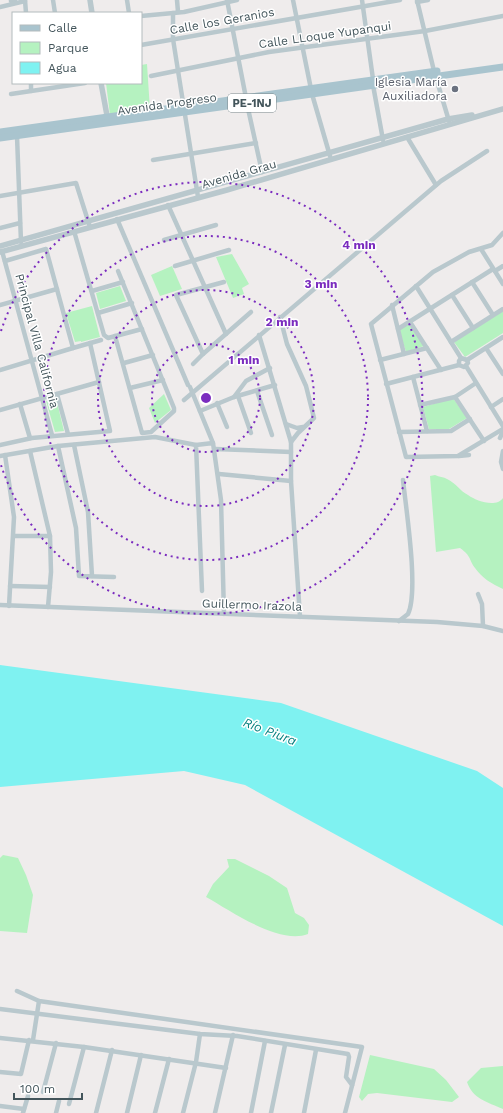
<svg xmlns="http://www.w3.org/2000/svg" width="503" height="1113" viewBox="0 0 503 1113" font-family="'Work Sans',sans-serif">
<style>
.green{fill:#b5f2c0}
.water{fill:#7ff2f1}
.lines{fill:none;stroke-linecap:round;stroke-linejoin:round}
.minor{stroke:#b9c8cd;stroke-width:4.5}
.tertiary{stroke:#b9c8cd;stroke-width:5.5}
.primary{stroke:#a9c4ce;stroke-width:7}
.ring{fill:none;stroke:#7b2cbf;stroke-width:2;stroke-dasharray:2 4}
.worship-dot{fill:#6b7280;stroke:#fff;stroke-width:1.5}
.labels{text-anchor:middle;stroke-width:3;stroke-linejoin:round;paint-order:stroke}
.shield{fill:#fff;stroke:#7b888c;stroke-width:1}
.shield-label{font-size:11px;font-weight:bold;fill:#43555b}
.street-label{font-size:12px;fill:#43555b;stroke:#fff}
.worship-label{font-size:12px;fill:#5b616d;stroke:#fff;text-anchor:end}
.water-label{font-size:13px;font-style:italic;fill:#06807f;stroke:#fff}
.centre{fill:#7b2cbf;stroke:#fff;stroke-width:2}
.ring-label{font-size:12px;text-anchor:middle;font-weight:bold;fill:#7b2cbf;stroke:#fff;stroke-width:3;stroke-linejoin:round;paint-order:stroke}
</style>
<rect width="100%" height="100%" fill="#efecec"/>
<g class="green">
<path d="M147,64L150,110L110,115L106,83H141V65Z"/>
<path d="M232,254L249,284L242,288L244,294L233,298L216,257Z"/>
<path d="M172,266L182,289L160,296L151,275Z"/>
<path d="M120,286L126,301L100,309L96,293Z"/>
<path d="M92,306L100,337L81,342V341L75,342L66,313Z"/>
<path d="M503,311V333L465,357L454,342Z"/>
<path d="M409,324L424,346L406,352L399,330Z"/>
<path d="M164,394L171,410L155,423L149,408Z"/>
<path d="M56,398L64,431L55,432L46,401Z"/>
<path d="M453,398L467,418L449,429H429L423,407Z"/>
<path d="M435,475C439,477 444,477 447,479C456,483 460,491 468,495C476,501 496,508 503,498V589C492,584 482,578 475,568C468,558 472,557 460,548L436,552L430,476Z"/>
<path d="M3,855L18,858L26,875L33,895L27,933L0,931V858Z"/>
<path d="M227,859H235L269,876L287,888L295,913L304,918L309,925L308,934C279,945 231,911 206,897L213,884L229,867Z"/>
<path d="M370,1055L434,1069L446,1080L459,1097L452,1102L377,1093L368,1094L362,1101L359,1097Z"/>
<path d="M503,1066V1109C487,1102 473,1099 467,1082L481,1068Z"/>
</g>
<path class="water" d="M0,665L281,703L477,771L503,788V926L245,785L184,771L0,787Z"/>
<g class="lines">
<g class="minor">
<path d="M25,0L26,13"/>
<path d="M53,0L55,13"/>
<path d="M127,0L129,13"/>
<path d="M177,0L178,12"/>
<path d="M227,0L246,98"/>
<path d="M293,0L312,94L330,156"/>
<path d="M362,0L373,79"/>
<path d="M417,0L434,71L449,121"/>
<path d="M11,1L15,0"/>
<path d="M417,2L428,0"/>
<path d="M0,7L25,1"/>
<path d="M173,13V39L198,197"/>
<path d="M141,16L184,12L237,0"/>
<path d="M141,45L400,0"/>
<path d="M151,76L269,52L425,31L503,16"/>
<path d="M31,83V91"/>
<path d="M373,85L383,140"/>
<path d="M11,94L85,83"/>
<path d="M247,104L262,172"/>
<path d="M17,136L21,242"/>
<path d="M407,137L436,185"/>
<path d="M153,160L256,143"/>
<path d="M0,196L76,183L90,227"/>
<path d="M168,205L226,334"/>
<path d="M117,219L188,385"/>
<path d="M0,228L20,223"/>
<path d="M74,231L104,335L108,338L142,329"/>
<path d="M503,233L492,245L469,252L433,272L371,324L406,457L458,456L503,429"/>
<path d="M164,240L216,225"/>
<path d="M481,249L503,284"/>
<path d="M2,251L52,435"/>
<path d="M5,261L46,249L73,348L101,340"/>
<path d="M175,266L229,250"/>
<path d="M495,271L503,266"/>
<path d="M224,282L176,295L203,354L251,312"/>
<path d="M472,282L493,315"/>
<path d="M416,286L461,358L467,360L468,363L464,367L459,365V361L461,358"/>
<path d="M92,291L123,282"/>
<path d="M452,295L473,328"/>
<path d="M0,305L57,289"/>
<path d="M392,305L404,354"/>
<path d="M98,313L132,303"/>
<path d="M280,317L287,344L306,386L314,418L298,433L291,442"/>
<path d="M410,322L441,370"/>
<path d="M398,329L493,269"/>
<path d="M259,335L291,442V481L300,617"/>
<path d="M115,336L142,433L151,432L174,411V408L118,271"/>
<path d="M451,342L503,309"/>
<path d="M486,348L503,374"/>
<path d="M380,360L427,348"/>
<path d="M467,360L503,337"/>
<path d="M124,363L153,355"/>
<path d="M193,364L203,354"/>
<path d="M466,366L503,426"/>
<path d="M0,370L73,348"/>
<path d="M413,377L427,431"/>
<path d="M386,384L459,365"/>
<path d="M190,387L213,443"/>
<path d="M130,388L163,380"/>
<path d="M257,391L272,435"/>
<path d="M57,394L68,434"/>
<path d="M238,396L251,433"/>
<path d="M234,397L246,381L270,368"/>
<path d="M455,397L484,441"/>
<path d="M184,400L441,181L487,151"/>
<path d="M217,403L227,427"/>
<path d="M20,404L30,438"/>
<path d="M420,405L455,397L476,383"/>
<path d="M491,407L503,399"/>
<path d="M0,410L99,382"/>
<path d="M200,411L234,397L275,385"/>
<path d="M286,424L297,428L303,427"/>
<path d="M399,432L451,431L470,419"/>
<path d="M500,438L503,431"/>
<path d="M0,445L32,438L110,431L90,343"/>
<path d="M74,445L88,512L92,576"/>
<path d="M58,446L76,528L79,576L114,577"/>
<path d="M215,449L291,452"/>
<path d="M30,451L50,536L51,572L48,607"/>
<path d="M503,451L501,462L503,469"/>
<path d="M5,455L14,517L9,606"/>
<path d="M0,456L58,446L155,437L196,445"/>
<path d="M459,456L469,455"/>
<path d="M219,474L291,481"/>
<path d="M14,536H50"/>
<path d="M10,586L50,587"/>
<path d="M202,591L196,445L213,443L221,500L224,614"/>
<path d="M478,594L482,604L483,626"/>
<path d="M0,605L437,622L483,626L503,631"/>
<path d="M399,621L408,614C419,591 406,509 403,480"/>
<path d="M17,991L39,1001L362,1047L345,1113"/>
<path d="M0,1009L200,1034L237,1036L348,1054L349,1057L346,1077L352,1085"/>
<path d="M0,1038L84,1047L226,1068"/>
<path d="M33,1040L39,1001"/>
<path d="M0,1072L21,1074L29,1040"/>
<path d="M43,1092L56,1043"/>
<path d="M69,1104L84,1047"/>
<path d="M0,1106L24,1109"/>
<path d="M23,1113L28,1096"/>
<path d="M56,1113L59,1101"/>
<path d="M96,1113L112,1050"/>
<path d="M127,1113L141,1055"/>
<path d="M155,1113L169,1059"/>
<path d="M183,1113L196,1062L200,1034"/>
<path d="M215,1113L233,1035"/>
<path d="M251,1113L265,1041"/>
<path d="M271,1113L285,1045"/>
<path d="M304,1113L316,1050"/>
</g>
<g class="tertiary">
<path d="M90,0L92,13"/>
<path d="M101,83L108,121"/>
<path d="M0,246L448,119L472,115"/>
<path d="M0,252L227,190L503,109"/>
</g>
<g class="primary">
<path d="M0,132L437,71"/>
<path d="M0,138L503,67"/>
</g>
</g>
<g class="ring">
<circle cx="206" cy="398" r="54"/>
<circle cx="206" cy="398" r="108"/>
<circle cx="206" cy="398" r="162"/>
<path d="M1 331A216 216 0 1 1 1 465"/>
</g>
<circle class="worship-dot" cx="455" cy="89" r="4"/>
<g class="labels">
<rect class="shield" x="228" y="94" width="48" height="18" rx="3"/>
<g class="shield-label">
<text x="252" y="107">PE-1NJ</text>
</g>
<g class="street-label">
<text transform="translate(222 21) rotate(-10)" y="4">Calle los Geranios</text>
<text transform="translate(325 35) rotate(-8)" y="4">Calle LLoque Yupanqui</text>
<text transform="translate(167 104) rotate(-8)" y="4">Avenida Progreso</text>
<text transform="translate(239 174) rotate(-16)" y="4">Avenida Grau</text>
<text transform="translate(37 341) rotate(75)" y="4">Principal Villa California</text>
<text transform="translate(252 605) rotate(2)" y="4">Guillermo Irazola</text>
</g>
<g class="worship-label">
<text x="447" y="86">Iglesia María<tspan x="447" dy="14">Auxiliadora</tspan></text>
</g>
<g class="water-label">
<text transform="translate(270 731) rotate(21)" y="5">Río Piura</text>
</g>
</g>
<circle cx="206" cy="398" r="6" class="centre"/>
<g class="ring-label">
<text x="359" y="249">4 min</text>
<text x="321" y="288">3 min</text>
<text x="282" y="326">2 min</text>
<text x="244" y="364">1 min</text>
</g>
<rect x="12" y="12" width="130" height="72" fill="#ffffff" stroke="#b4bbbd"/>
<rect x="20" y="25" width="20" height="6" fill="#a9c4ce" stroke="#b4bbbd"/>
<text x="48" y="32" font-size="12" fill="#43555b">Calle</text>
<rect x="20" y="42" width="20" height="12" fill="#b5f2c0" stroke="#b4bbbd"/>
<text x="48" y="52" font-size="12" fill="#43555b">Parque</text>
<rect x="20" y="62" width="20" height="12" fill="#7ff2f1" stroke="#b4bbbd"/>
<text x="48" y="72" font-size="12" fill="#43555b">Agua</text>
<path d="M14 1093v6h68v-6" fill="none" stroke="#43555b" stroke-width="2"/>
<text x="20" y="1093" font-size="12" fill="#43555b" stroke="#ffffff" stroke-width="3" paint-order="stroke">100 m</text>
</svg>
